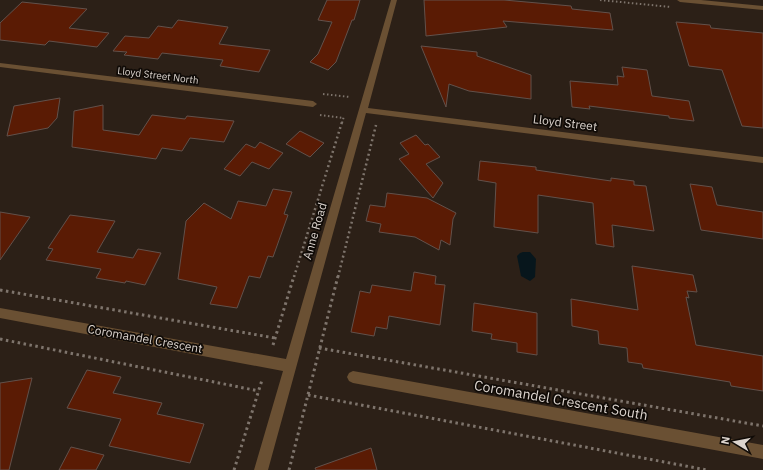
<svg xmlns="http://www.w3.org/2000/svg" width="763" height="470" viewBox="0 0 763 470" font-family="'IBM Plex Sans',sans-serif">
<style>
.water{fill:#07161c}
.building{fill:#5a1b04;stroke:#62514b}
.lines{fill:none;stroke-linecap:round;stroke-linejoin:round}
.path-far2{stroke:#7e746c;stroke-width:2;stroke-dasharray:1.5 2.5;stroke-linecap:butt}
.path-far1{stroke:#7e746c;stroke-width:2.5;stroke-dasharray:2 3;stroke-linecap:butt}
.path{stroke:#7e746c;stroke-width:3;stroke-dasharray:2.5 3.5;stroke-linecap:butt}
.minor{fill:#6a5033;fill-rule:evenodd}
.labels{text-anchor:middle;stroke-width:3.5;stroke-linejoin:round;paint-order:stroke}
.far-street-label{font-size:10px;fill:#dcd4ce;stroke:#100b07}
.street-label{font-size:12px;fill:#dcd4ce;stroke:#100b07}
.near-street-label{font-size:14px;fill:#dcd4ce;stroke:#100b07}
</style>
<rect width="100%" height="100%" fill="#2c2017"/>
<path class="water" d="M523,252H530L536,259L535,277L530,281L521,276L517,256L520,253Z"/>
<g class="building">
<path d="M327,0H360L354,20H352L336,62L328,70L310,62L318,54L332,22L318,20Z"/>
<path d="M424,0H504L571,6L572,9L610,13L613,30L503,21L507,27L426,36Z"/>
<path d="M22,2L87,9L69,28L109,33L97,47L49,41L45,45L0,40V23Z"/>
<path d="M178,20L228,27L219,44L270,50L259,72L220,66L223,60L162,53L158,59L124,55L127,52L113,51L125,36L149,38L158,26L172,28Z"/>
<path d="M676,22L710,25L711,28L763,33V128L742,126L722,70L689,66Z"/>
<path d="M421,46L477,52V56L531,75V99L469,91L449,84L446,107Z"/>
<path d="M622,67L647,70L652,96L689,101L694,121L669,118V116L589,106L590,109L572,107L570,81L618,85L617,76L624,77Z"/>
<path d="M60,98L57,118L48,128L7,136L14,106Z"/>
<path d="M103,105V130L139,135L152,115L185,119L187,116L234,121L224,142L190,138L182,151L162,148L156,159L72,147L74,111Z"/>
<path d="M300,131L324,143L310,157L286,144Z"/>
<path d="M416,135L425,145L428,144L440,157L426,164L443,183L433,198L399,159L409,154L400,143Z"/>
<path d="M260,142L283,153L269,169L252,162L240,176L224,169L246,144L255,148Z"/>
<path d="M480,161L536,167V170L611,181V178L634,181V185L646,186L654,231L612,225L614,247L596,244L593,203L538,195V233L494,227L496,183L478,180Z"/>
<path d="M690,184L712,187L717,205L763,212V239L701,230Z"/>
<path d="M273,189L292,192L284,214L288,215L273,257L268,256L260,278L249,276L237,308L210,304L217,287L178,279L186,221L204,203L231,219L238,201L266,206Z"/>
<path d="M387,193L427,198L456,213L453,219L450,245L441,240L439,250L415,237L379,232L381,224L366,221L370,205L385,207Z"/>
<path d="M0,212L30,217L0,260Z"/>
<path d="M70,215L115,221L97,252L133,258L138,249L161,253L145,285L126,281L125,283L96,278L101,269L46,260L53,249L48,248Z"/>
<path d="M632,266L693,275L697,292L687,291L689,298L686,297L696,345L763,356V391L731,386L730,382L643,368L642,364L628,362L627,348L599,344L598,331L572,326L571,299L638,310Z"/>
<path d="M414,272L436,276L435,284L445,285L440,325L389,316L387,329L376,327L374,336L351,332L360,291L370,293L372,285L411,291Z"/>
<path d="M474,303L537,313V355L517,352V343L491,339L492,334L472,331Z"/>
<path d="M87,370L121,377L113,393L162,403L157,414L204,424L190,463L109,446L121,419L67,408Z"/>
<path d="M32,378L9,470H0V383Z"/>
<path d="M71,447L104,455L96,470H59Z"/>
<path d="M371,448L377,470H316L315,468Z"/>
</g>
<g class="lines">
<g class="path-far2">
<path d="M600,0L671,7"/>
<path d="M323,94L350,97"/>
<path d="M320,115L343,118"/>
<path d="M342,123L344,116"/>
</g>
<g class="path-far1">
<path d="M294,277L342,122"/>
<path d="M338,277L376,125"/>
</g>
<g class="path">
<path d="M0,290L275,338"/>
<path d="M0,339L259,391"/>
<path d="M273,345L294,276"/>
<path d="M319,348L763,426"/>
<path d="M308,395L707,470"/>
<path d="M234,470L262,380"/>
<path d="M289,470L338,276"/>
</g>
<g class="minor">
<path d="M391,0H397L368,108L763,157V163L366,113L268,470H254L283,371L0,318V308L286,359Z"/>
<path d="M677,0H701L763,6V10L680,2Z"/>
<path d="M0,63L313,101L317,104L313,107L0,67Z"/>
<path d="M353,371L763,445V459L353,383L349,381L347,377L349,373Z"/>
</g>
</g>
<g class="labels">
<g class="far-street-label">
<text transform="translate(158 75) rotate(7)" y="4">Lloyd Street North</text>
</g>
<g class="street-label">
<text transform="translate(565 123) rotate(7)" y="4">Lloyd Street</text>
<text transform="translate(315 231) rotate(-74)" y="4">Anne Road</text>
<text transform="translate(145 339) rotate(10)" y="4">Coromandel Crescent</text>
</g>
<g class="near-street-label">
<text transform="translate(561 400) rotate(10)" y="5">Coromandel Crescent South</text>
</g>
</g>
<g transform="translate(735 442) rotate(280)" stroke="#100b07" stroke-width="3" paint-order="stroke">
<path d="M0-3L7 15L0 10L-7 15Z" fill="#dcd4ce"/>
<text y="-6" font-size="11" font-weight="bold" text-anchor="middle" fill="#dcd4ce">N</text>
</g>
</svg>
